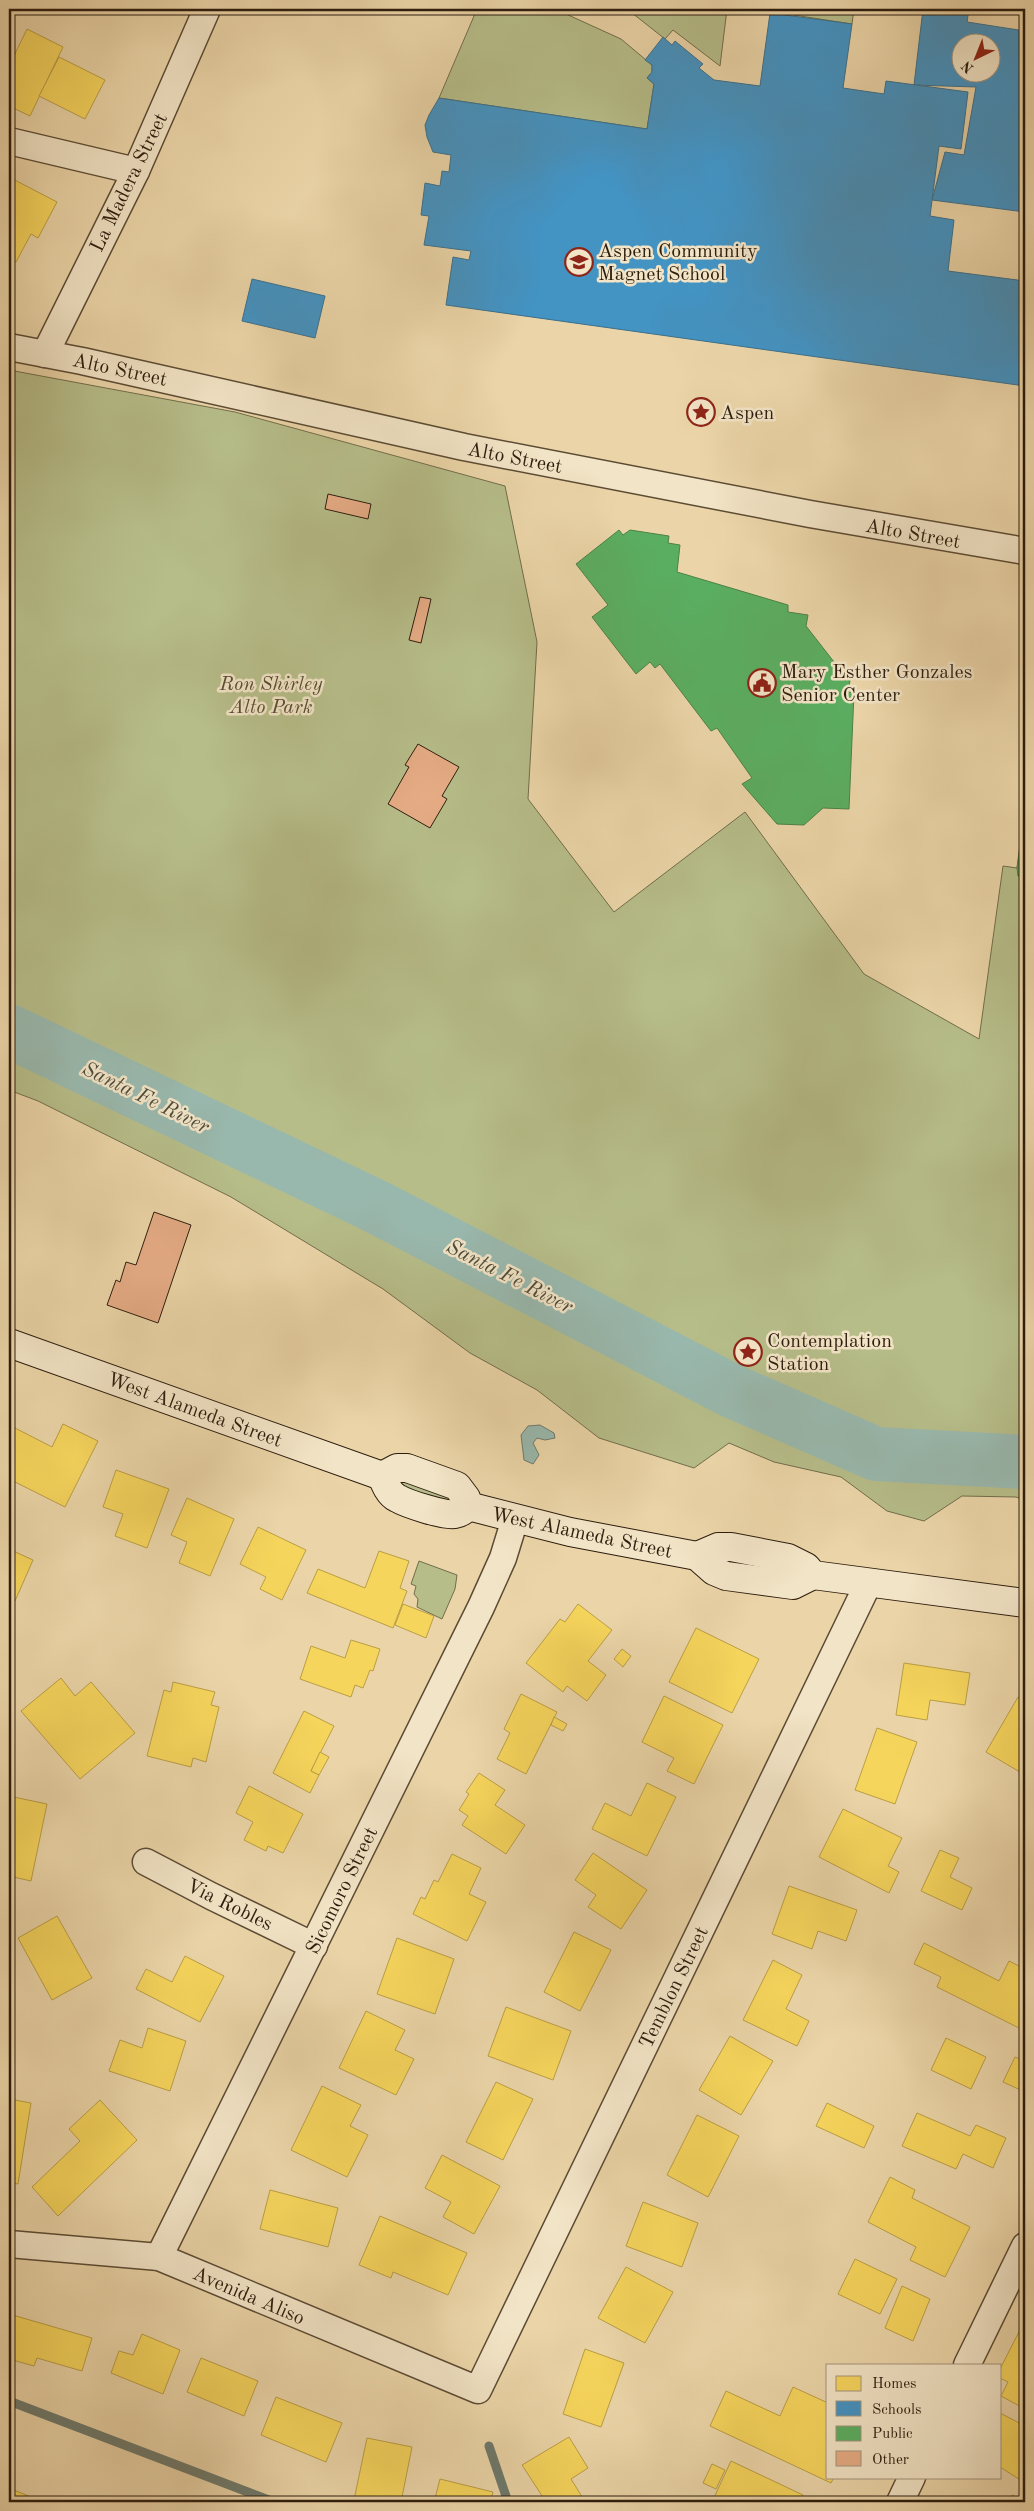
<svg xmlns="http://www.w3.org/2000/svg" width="1034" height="2511" viewBox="0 0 1034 2511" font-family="'Old Standard TT',serif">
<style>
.green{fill:#b6bd89;stroke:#726d4c}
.water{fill:#99b8ad;stroke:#6e7a6d}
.homes{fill:#f6d55c;stroke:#ba9e45}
.schools{fill:#4393c3;stroke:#3c708d;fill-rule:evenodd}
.public{fill:#5aae61;stroke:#4c8248}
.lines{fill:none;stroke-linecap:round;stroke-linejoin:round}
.stream{stroke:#6e7a6d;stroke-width:9}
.river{stroke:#99b8ad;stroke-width:54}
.building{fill:#e6ac85;stroke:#2d1d0e}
.street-casing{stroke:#5c4b34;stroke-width:29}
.secondary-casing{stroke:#2d1d0e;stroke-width:30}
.street{stroke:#f2e4c6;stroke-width:26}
.secondary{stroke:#f2e4c6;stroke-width:28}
.labels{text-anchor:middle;stroke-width:5;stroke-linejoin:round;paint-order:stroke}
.street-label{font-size:20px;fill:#2d1d0e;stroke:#f2e4c6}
.poi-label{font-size:20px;fill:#2d1d0e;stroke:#f2e4c6;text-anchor:start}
.park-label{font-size:20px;font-style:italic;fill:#564d33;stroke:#f2e4c6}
.water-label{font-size:21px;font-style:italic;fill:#4d4c3e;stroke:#f2e4c6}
</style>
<rect width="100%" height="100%" fill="#ebd5a8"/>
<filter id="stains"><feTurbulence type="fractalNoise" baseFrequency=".004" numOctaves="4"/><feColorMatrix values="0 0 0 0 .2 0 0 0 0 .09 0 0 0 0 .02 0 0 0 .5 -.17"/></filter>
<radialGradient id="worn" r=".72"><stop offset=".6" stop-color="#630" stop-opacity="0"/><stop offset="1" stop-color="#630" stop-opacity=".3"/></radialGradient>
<g class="green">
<path d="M477,9H555L621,39L652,65V72L647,78L654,84L647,129L439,98Z"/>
<path d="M627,9H727L720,66L673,30L665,39Z"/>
<path d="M774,9H854L852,24L774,12Z"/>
<path d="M9,370L235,412L505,486L537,642L528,799L614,912L745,812L864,974L979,1039L1003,866L1017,868L1025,804V1500L1016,1497L962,1496L924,1521L887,1511L841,1477L774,1462L729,1443L694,1468L599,1438L537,1390L470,1353L383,1289L231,1197L38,1101L9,1090Z"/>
<path d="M401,1479L455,1494L451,1507L403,1491L398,1484Z"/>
<path d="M419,1561L457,1575L455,1589L442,1619L417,1607L418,1599L414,1594L416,1586L411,1584Z"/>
</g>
<path class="water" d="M540,1425L554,1433L555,1438L545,1440L537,1438L533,1443L539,1455L533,1464L524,1460L521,1435L528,1426Z"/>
<g class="homes">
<path d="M27,29L63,47L30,116L9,106V66Z"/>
<path d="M59,57L105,80L85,119L39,96Z"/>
<path d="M9,177L57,202L38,238L31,234L16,262L9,259Z"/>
<path d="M63,1424L98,1441L65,1507L9,1479V1440L15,1428L52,1447Z"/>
<path d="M116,1470L169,1489L147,1548L115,1536L123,1514L103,1507Z"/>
<path d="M187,1498L234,1519L210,1576L179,1563L187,1542L171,1535Z"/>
<path d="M258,1527L306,1550L282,1600L260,1589L266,1577L240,1564Z"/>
<path d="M9,1549L33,1560L15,1601L9,1599Z"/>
<path d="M379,1551L409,1561L400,1588L407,1591L393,1628L307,1593L318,1569L365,1588Z"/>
<path d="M403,1604L434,1616L426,1638L395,1625Z"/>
<path d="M578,1604L612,1630L588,1661L606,1675L587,1701L567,1686L563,1692L526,1663L560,1619L565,1622Z"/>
<path d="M696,1628L759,1659L732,1713L669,1682Z"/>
<path d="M351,1640L380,1649L373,1671L370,1670L363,1688L355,1685L351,1697L300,1679L311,1646L345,1658Z"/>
<path d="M622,1649L631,1656L623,1667L614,1659Z"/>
<path d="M904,1663L970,1673L965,1705L930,1700L927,1720L896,1715Z"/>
<path d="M61,1678L75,1696L91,1682L135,1733L80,1779L21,1711Z"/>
<path d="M173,1682L215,1692L211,1705L219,1707L206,1762L193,1758L191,1767L147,1756L164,1690L171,1692Z"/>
<path d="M521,1694L557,1712L526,1774L497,1759L510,1733L504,1729Z"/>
<path d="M664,1696L723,1725L694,1784L667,1771L674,1758L642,1742Z"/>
<path d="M1018,1697L1025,1701V1775L986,1752Z"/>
<path d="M304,1711L334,1726L311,1771L319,1775L310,1793L273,1773Z"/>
<path d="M554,1717L567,1724L563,1731L551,1725Z"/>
<path d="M877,1728L917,1742L895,1804L855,1790Z"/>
<path d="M320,1752L329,1757L319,1775L311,1771Z"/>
<path d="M479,1773L505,1790L495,1805L525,1825L506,1854L462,1825L468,1816L459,1810L469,1794L466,1792Z"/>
<path d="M647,1783L676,1797L647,1856L592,1829L605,1803L631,1816Z"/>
<path d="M249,1786L303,1814L283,1853L268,1846L266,1851L244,1840L253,1822L236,1813Z"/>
<path d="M9,1796L47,1804L31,1881L9,1876Z"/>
<path d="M843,1809L902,1838L888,1866L899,1872L889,1893L819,1857Z"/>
<path d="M940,1850L959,1858L950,1877L972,1888L962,1910L921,1891Z"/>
<path d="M593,1853L647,1890L621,1929L588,1907L596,1895L575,1880Z"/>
<path d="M452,1854L481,1868L469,1894L486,1902L467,1941L413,1914L421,1897L425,1899L434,1880L438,1882Z"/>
<path d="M789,1886L857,1910L846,1941L818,1931L812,1949L772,1934Z"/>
<path d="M57,1916L92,1978L52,2000L18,1938Z"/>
<path d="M574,1932L611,1950L580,2011L544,1992Z"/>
<path d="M397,1938L454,1959L435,2014L377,1994Z"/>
<path d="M924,1943L999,1981L1009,1961L1025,1969V2031L937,1987L941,1977L914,1964Z"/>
<path d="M185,1956L224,1976L200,2022L136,1989L146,1969L172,1982Z"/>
<path d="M773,1960L802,1975L786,2009L809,2021L797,2046L743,2020Z"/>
<path d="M506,2007L571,2031L553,2080L488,2056Z"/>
<path d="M366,2011L405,2030L395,2050L414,2059L396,2095L339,2068Z"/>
<path d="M148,2028L186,2041L170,2091L109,2071L120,2040L142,2048Z"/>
<path d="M730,2036L773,2061L741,2115L699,2090Z"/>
<path d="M946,2038L986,2057L971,2089L931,2070Z"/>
<path d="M1015,2057L1025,2061V2092L1003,2082Z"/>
<path d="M496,2082L533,2099L503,2160L466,2142Z"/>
<path d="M322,2086L361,2105L350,2126L368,2135L347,2177L291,2150Z"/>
<path d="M9,2099L31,2103L18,2184L9,2182Z"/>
<path d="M100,2100L137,2140L58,2216L32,2187L80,2141L69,2129Z"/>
<path d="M827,2103L874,2126L864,2148L816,2126Z"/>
<path d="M917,2113L970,2136L976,2125L1006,2138L993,2168L963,2154L956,2169L902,2146Z"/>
<path d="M697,2115L739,2136L708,2197L667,2175Z"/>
<path d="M442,2155L500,2186L474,2234L443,2217L451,2202L425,2188Z"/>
<path d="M890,2177L915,2190L912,2198L970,2227L945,2277L910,2260L916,2247L868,2222Z"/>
<path d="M270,2190L338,2208L328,2247L260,2229Z"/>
<path d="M643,2202L698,2223L682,2267L626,2246Z"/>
<path d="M380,2216L467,2253L448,2295L393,2272L391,2278L359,2265Z"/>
<path d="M855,2259L897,2279L880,2314L838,2294Z"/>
<path d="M626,2267L673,2292L645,2343L598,2318Z"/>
<path d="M902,2286L930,2299L913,2341L885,2328Z"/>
<path d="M9,2314L92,2338L82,2371L37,2358L34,2366L9,2359Z"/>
<path d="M1025,2320V2409L1001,2396L1008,2382L1000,2378V2369Z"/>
<path d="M142,2334L180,2350L163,2394L111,2373L119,2351L133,2355Z"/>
<path d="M585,2349L624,2363L601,2427L563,2414Z"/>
<path d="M201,2358L258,2381L244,2416L187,2392Z"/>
<path d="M793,2387L828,2403V2477H834L831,2483L710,2426L726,2391L780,2416Z"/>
<path d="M276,2397L342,2423L326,2462L261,2435Z"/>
<path d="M1000,2413L1025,2426V2483L1000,2467Z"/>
<path d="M569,2437L588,2468L571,2479L584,2500L580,2502H546L522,2465Z"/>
<path d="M367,2438L412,2447L401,2502L354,2500Z"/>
<path d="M731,2461L803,2495L800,2502H712Z"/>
<path d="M712,2464L725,2470L716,2489L703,2483Z"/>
<path d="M440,2479L493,2492L490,2502H434Z"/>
<path d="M9,2488L43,2502H9Z"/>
<path d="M1012,2495L1025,2502H1008Z"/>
</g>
<g class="schools">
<path d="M923,9H969L967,22L1025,31V212L932,200L945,152L964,155L976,87L914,85ZM962,42H992V72H962Z"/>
<path d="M770,13L852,24L843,88L884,94L886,81L968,92L961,149L939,146L930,216L954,220L948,271L1025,281V386L446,305L453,257L469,260L471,251L424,245L429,216L421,215L425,183L440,186L442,171L449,172L451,155L433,152L427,137L425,125L429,115L439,98L647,129L654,84L647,78L652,72V65L645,60L663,37L672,45L675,41L703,64L699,68L714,80L760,86Z"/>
<path d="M252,279L325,296L315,338L242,321Z"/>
</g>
<g class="public">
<path d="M619,530L623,535L630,530L669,536L668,543L680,545L677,572L788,605V612L808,615L806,626L838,667L852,669L848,692L854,693L849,809L823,808L804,825L777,824L742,784L752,778L717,728L711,731L660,664L655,668L650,662L636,674L592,617L608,605L576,564Z"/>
<path d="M1025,818V877L1018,876L1017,868Z"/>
</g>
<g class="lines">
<g class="stream">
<path d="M9,2401L274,2502"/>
<path d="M489,2446L508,2502"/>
</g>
<path class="river" d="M9,1031L375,1206L730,1390L876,1454L1025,1462"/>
</g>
<g class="building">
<path d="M328,494L371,504L368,519L325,509Z"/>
<path d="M420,597L431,599L421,643L409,640Z"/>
<path d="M418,744L459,767L442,796L447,799L430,828L388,804L409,767L405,765Z"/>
<path d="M154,1212L191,1225L158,1323L107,1305L116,1280L120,1282L126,1262L136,1265Z"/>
</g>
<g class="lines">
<defs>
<g id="street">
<path d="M9,141L136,171"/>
<path d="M9,347L82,361L464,447L810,514L1025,551"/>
<path d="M45,354L136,171L207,9"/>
<path d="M146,1862L211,1896L314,1946"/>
<path d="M9,2244L159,2257L478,2390L868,1584"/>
<path d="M159,2257L481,1607L503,1558L515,1519"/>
<path d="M967,2365L1025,2246"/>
<path d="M900,2502L912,2477"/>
</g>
<g id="secondary">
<path d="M9,1343L382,1476"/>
<path d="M382,1476C385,1484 389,1494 397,1498C407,1504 445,1516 455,1514C461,1513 464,1510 468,1506"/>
<path d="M382,1476L397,1468H407L457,1486L466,1498L468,1506"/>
<path d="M468,1506L570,1532L697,1556L714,1571L726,1576L793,1585L813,1575"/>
<path d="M697,1556L718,1547H731L788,1558L806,1567L813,1575L1025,1603"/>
</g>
</defs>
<use href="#street" class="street-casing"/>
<use href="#secondary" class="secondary-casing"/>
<use href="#street" class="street"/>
<use href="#secondary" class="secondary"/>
</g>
<defs>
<symbol id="school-ring" viewBox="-11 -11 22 22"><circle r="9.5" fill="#f2e4c6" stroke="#8f2418" stroke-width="1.5"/><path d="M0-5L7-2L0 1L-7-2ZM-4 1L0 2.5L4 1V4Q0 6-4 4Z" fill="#8f2418"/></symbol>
<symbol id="sight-ring" viewBox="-11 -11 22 22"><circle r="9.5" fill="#f2e4c6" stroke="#8f2418" stroke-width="1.5"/><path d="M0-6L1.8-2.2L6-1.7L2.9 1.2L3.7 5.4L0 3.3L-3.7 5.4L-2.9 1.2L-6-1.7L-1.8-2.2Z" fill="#8f2418"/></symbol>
<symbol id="civic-ring" viewBox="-11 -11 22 22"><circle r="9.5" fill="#f2e4c6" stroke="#8f2418" stroke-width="1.5"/><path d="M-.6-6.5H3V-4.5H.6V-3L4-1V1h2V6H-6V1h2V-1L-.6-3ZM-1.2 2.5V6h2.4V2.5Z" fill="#8f2418"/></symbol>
</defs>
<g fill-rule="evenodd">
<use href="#school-ring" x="563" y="246" width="32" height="32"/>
<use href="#sight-ring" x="685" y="396" width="32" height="32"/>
<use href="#civic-ring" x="746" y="667" width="32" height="32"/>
<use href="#sight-ring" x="732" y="1336" width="32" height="32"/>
</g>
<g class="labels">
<g class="street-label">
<text transform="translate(128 182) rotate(-64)" y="7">La Madera Street</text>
<text transform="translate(120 369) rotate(12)" y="7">Alto Street</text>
<text transform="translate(515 457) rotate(11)" y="7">Alto Street</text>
<text transform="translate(913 533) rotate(10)" y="7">Alto Street</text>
<text transform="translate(195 1409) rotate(20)" y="7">West Alameda Street</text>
<text transform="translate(582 1532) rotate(12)" y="7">West Alameda Street</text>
<text transform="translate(341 1890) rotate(-64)" y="7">Sicomoro Street</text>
<text transform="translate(230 1904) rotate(26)" y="7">Via Robles</text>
<text transform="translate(673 1987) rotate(-64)" y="7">Temblon Street</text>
<text transform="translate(249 2295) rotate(23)" y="7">Avenida Aliso</text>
</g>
<g class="poi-label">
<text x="598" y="257">Aspen Community<tspan x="598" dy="23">Magnet School</tspan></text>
<text x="720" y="419">Aspen</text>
<text x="781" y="678">Mary Esther Gonzales<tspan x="781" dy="23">Senior Center</tspan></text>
<text x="767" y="1347">Contemplation<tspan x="767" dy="23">Station</tspan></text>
</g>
<g class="park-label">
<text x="271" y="690">Ron Shirley<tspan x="271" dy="23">Alto Park</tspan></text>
</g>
<g class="water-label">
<text transform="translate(146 1097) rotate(26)" y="7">Santa Fe River</text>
<text transform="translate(510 1276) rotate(27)" y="7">Santa Fe River</text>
</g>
</g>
<rect width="1034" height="2511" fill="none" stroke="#ebd5a8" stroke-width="30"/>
<rect x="10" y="10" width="1014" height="2491" fill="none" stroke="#2d1d0e" stroke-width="2.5"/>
<rect x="15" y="15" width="1004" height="2481" fill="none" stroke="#2d1d0e"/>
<rect x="826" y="2364" width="175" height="115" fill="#f2e4c6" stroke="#a3947c"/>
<rect x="836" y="2376" width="25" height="15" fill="#f6d55c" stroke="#a3947c"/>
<text x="872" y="2388" font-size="15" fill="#2d1d0e">Homes</text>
<rect x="836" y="2401" width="25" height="15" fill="#4393c3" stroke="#a3947c"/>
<text x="872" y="2414" font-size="15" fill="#2d1d0e">Schools</text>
<rect x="836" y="2426" width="25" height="15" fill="#5aae61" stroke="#a3947c"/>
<text x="872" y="2438" font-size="15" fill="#2d1d0e">Public</text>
<rect x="836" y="2451" width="25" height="15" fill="#e6ac85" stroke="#a3947c"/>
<text x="872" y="2464" font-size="15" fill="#2d1d0e">Other</text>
<g transform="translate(976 58) rotate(223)"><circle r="24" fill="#f2e4c6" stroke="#a3947c"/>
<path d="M0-4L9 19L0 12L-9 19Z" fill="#8f2418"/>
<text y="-8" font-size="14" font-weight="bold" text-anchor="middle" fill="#2d1d0e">N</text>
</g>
<rect width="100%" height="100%" filter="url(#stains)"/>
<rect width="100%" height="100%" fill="url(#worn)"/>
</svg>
